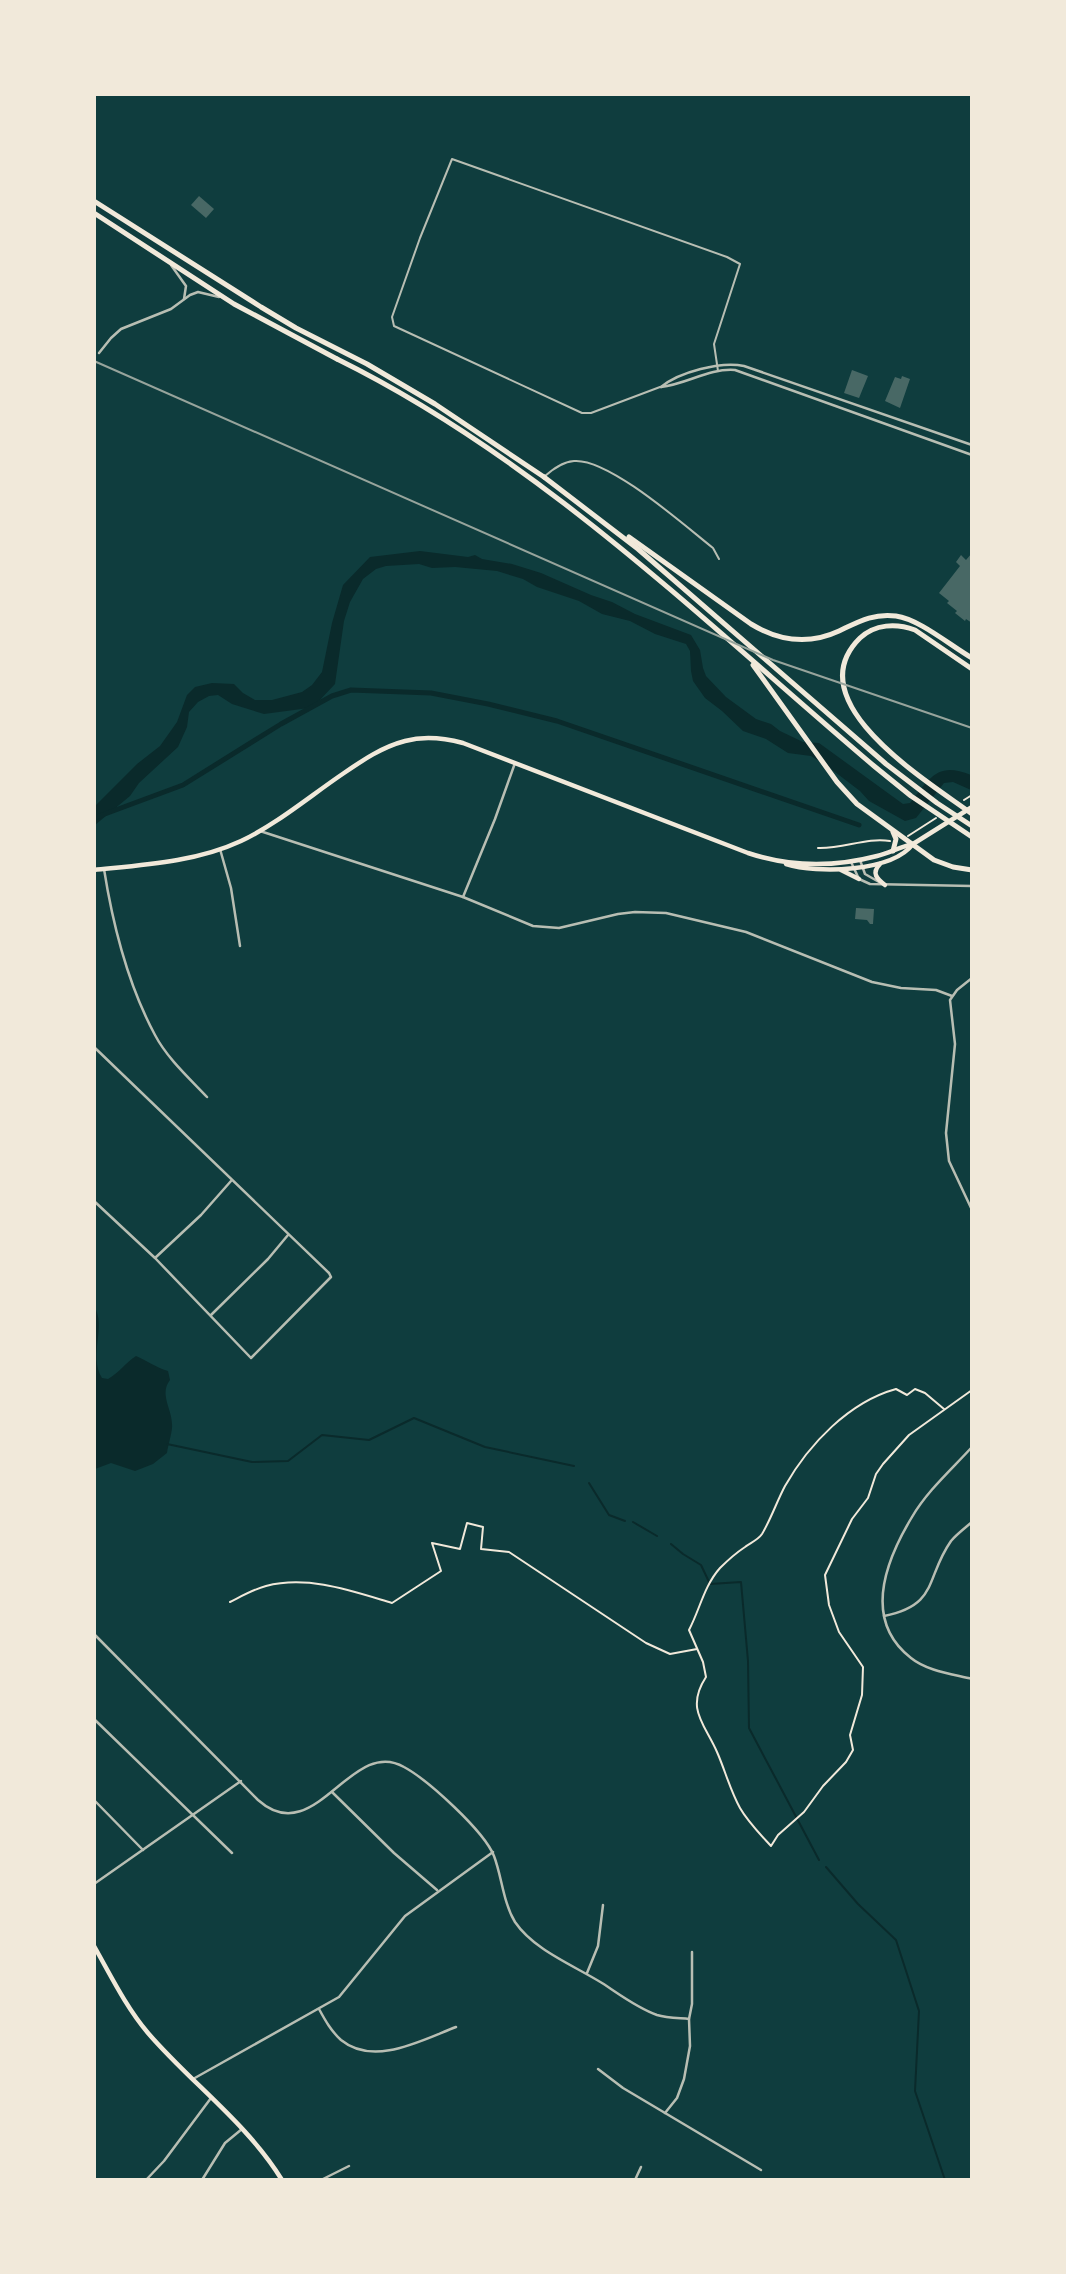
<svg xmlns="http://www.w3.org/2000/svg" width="1066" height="2274" viewBox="0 0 1066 2274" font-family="'Sofia Sans Condensed',sans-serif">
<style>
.water{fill:#0a2a2b}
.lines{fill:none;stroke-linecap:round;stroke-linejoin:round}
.stream{stroke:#0a2a2b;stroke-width:2}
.canal{stroke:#0a2a2b;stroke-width:5}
.building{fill:#486865}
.path{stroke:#f1e9da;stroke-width:2}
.service{stroke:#b8beb3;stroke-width:2}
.minor{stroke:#b8beb3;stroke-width:2.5}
.secondary{stroke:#f1e9da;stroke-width:4.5}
.trunk{stroke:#f1e9da;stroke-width:5}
.motorway{stroke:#f1e9da;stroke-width:5}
.rail{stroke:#97a49c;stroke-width:2}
</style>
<rect width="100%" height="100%" fill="#0f3d3e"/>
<g class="water">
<path d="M420,551L468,557L475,555L482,559L512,564L541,573L591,595L612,602L635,614L691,635L700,650L703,668L706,676L726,697L756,719L771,724L780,731L803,742L819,743L903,804L910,803C930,778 937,761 971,775V790L953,782L944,783L916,818L905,821L869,801L860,791L831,769L811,756L788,753L766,739L743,731L722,711L705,698L693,681L691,671L690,651L686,644L655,634L630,621L602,614L579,601L537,587L523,579L497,571L455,567L432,568L419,564L386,566L376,569L363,579L350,602L344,621L335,684L318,702L309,708L264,714L232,704L218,695L209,696L198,702L189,712L187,727L178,747L139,783L130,796L95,825V806L137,764L160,746L177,722L187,695L195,687L212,683L234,684L243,693L255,700H272L302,692L312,685L322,672L332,623L343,585L370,557Z"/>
<path d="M94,1306C107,1327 88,1355 102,1378L108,1379C119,1373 125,1363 136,1356C148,1361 155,1367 168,1371L170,1380C159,1394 172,1409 172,1424C173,1430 168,1445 167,1453L153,1464L135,1471L111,1463L95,1469Z"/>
</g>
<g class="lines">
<g class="stream">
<path d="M167,1444L252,1462L288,1461L322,1435L369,1440L414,1418L485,1447L574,1466"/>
<path d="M589,1483L609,1515L625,1521"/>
<path d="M633,1522L657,1536"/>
<path d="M671,1544L683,1554L701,1565L710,1584L741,1582L748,1661L749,1728L819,1860"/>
<path d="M826,1867L858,1904L896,1940L919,2011L915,2091L945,2180"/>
</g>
<path class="canal" d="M94,818L183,785L281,724L332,696L351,690L431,693L488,704L557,721L859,825"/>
</g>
<g class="building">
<path d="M199,196L214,209L206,218L191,205Z"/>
<path d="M852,370L868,376L859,398L844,393Z"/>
<path d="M902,376L910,379L900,408L885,401L895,377L901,379Z"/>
<path d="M972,553V623L966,619L965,621L955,613L957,611L947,603L949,601L939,593L960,566L956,562L961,555L966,560Z"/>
<path d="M856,908L874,909L873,924H870L867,920L855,919Z"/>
</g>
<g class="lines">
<g class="path">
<path d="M964,800L972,795"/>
<path d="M908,836L936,818"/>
<path d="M818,848C843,849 867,837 890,841"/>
<path d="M944,1409L925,1393L915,1389L907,1395L896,1389C849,1402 809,1444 785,1486C777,1501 771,1519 762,1534C758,1540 750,1543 745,1547C736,1553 728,1560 720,1568C704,1586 700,1609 689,1630L703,1662L706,1677C685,1709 705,1724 717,1752C725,1770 730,1790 740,1808C748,1822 760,1834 771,1846L778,1835L804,1812L823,1786L846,1762L853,1750L850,1735L862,1695L863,1667L839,1632L829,1605L825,1575L852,1519L868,1498L876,1474L883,1464L909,1435L972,1390"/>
<path d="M230,1602C242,1596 254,1589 266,1586C308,1575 352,1591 392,1603L441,1571L432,1543L460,1549L467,1523L483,1527L481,1549L509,1552L646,1643L670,1654L697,1649"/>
</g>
<g class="service">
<path d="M660,387L591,413H582L394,326L392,317L420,238L452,159L727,257L740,264L714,344L718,371"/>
<path d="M545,476C553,469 562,462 574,461C609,458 685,526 713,548L719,559"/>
</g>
<g class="minor">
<path d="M171,265L186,286L184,299"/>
<path d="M99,353L111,338L121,329L171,309L190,295L198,292L219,297"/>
<path d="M661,387C679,372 721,361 744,366L972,445"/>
<path d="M661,387C687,384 709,368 735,370L972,455"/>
<path d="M260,831L463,897L533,926L559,928L618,914L635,912L666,913L746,932L872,982L901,988L936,990L952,996"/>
<path d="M220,849L231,888L240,946"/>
<path d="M860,860L865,874L879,882"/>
<path d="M851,862L859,879L870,884L972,886"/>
<path d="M104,869C113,926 127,983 155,1035C167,1058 189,1078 207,1097"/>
<path d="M463,897L495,819L515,763"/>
<path d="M972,978L957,990L950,1000L955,1044L946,1133L949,1161L972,1210"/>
<path d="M94,1047L329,1273L331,1277L251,1358L155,1258L94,1201"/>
<path d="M155,1258L201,1215L231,1181"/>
<path d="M211,1315L268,1259L288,1235"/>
<path d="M972,1447C952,1469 927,1491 912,1517C886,1560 862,1620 911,1658C927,1671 952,1674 972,1679"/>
<path d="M884,1616C939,1605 925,1578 951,1541C957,1534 965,1528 972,1522"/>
<path d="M94,1634L258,1800C315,1851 351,1736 404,1767C428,1780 484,1831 494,1856C502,1877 503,1902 515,1922C534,1950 573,1965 602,1983C619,1994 637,2008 657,2015C667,2018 679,2018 689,2019"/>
<path d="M94,1719L232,1853"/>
<path d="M332,1792L394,1853L437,1890"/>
<path d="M94,1800L143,1850"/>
<path d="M94,1884L241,1781"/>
<path d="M587,1973L598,1946L603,1905"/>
<path d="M319,2009C325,2020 331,2031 341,2040C374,2067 422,2040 456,2027"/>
<path d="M598,2069L623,2088L761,2170"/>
<path d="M193,2079L339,1997L405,1916L493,1852"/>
<path d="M665,2113L677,2098L684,2079L690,2046L689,2019L692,2004V1952"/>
<path d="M146,2180L164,2161L211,2098"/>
<path d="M202,2180L225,2143L242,2129"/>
<path d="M321,2180L349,2166"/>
<path d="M635,2180L641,2167"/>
</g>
<g class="secondary">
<path d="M786,864C817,874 892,872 913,844L972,807"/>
<path d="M880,864C871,873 877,879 885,885"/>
<path d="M94,870C143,865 196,862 241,841C277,824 310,796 344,773C363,760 382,747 405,741C424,736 444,738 463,743L748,853C790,867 835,867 877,856C889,853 900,847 913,844"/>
<path d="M841,870L859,879"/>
<path d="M94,1946C111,1976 126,2007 148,2033C191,2083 247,2123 282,2180"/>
</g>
<g class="trunk">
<path d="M94,201L261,307L296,328L367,364L435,404L544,477"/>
<path d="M94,213L234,304L337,359"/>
</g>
<g class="motorway">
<path d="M337,359C540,459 703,621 874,766L911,796L972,837"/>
<path d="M544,477L638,549L886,764L937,803L972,826"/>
<path d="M629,537L751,624C779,641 809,645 839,631C858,622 873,613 896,616C919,619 951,646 972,658"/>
<path d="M753,665L837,782L857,804L934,860L953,867L972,870"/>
<path d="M972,669L915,630C896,623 875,624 860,638C795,702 929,782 972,814"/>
<path d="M893,851L896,839L893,832"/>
</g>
<path class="rail" d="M94,361L773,660L972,728"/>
</g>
<rect width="1066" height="2274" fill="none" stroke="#f1e9da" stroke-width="192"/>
</svg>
